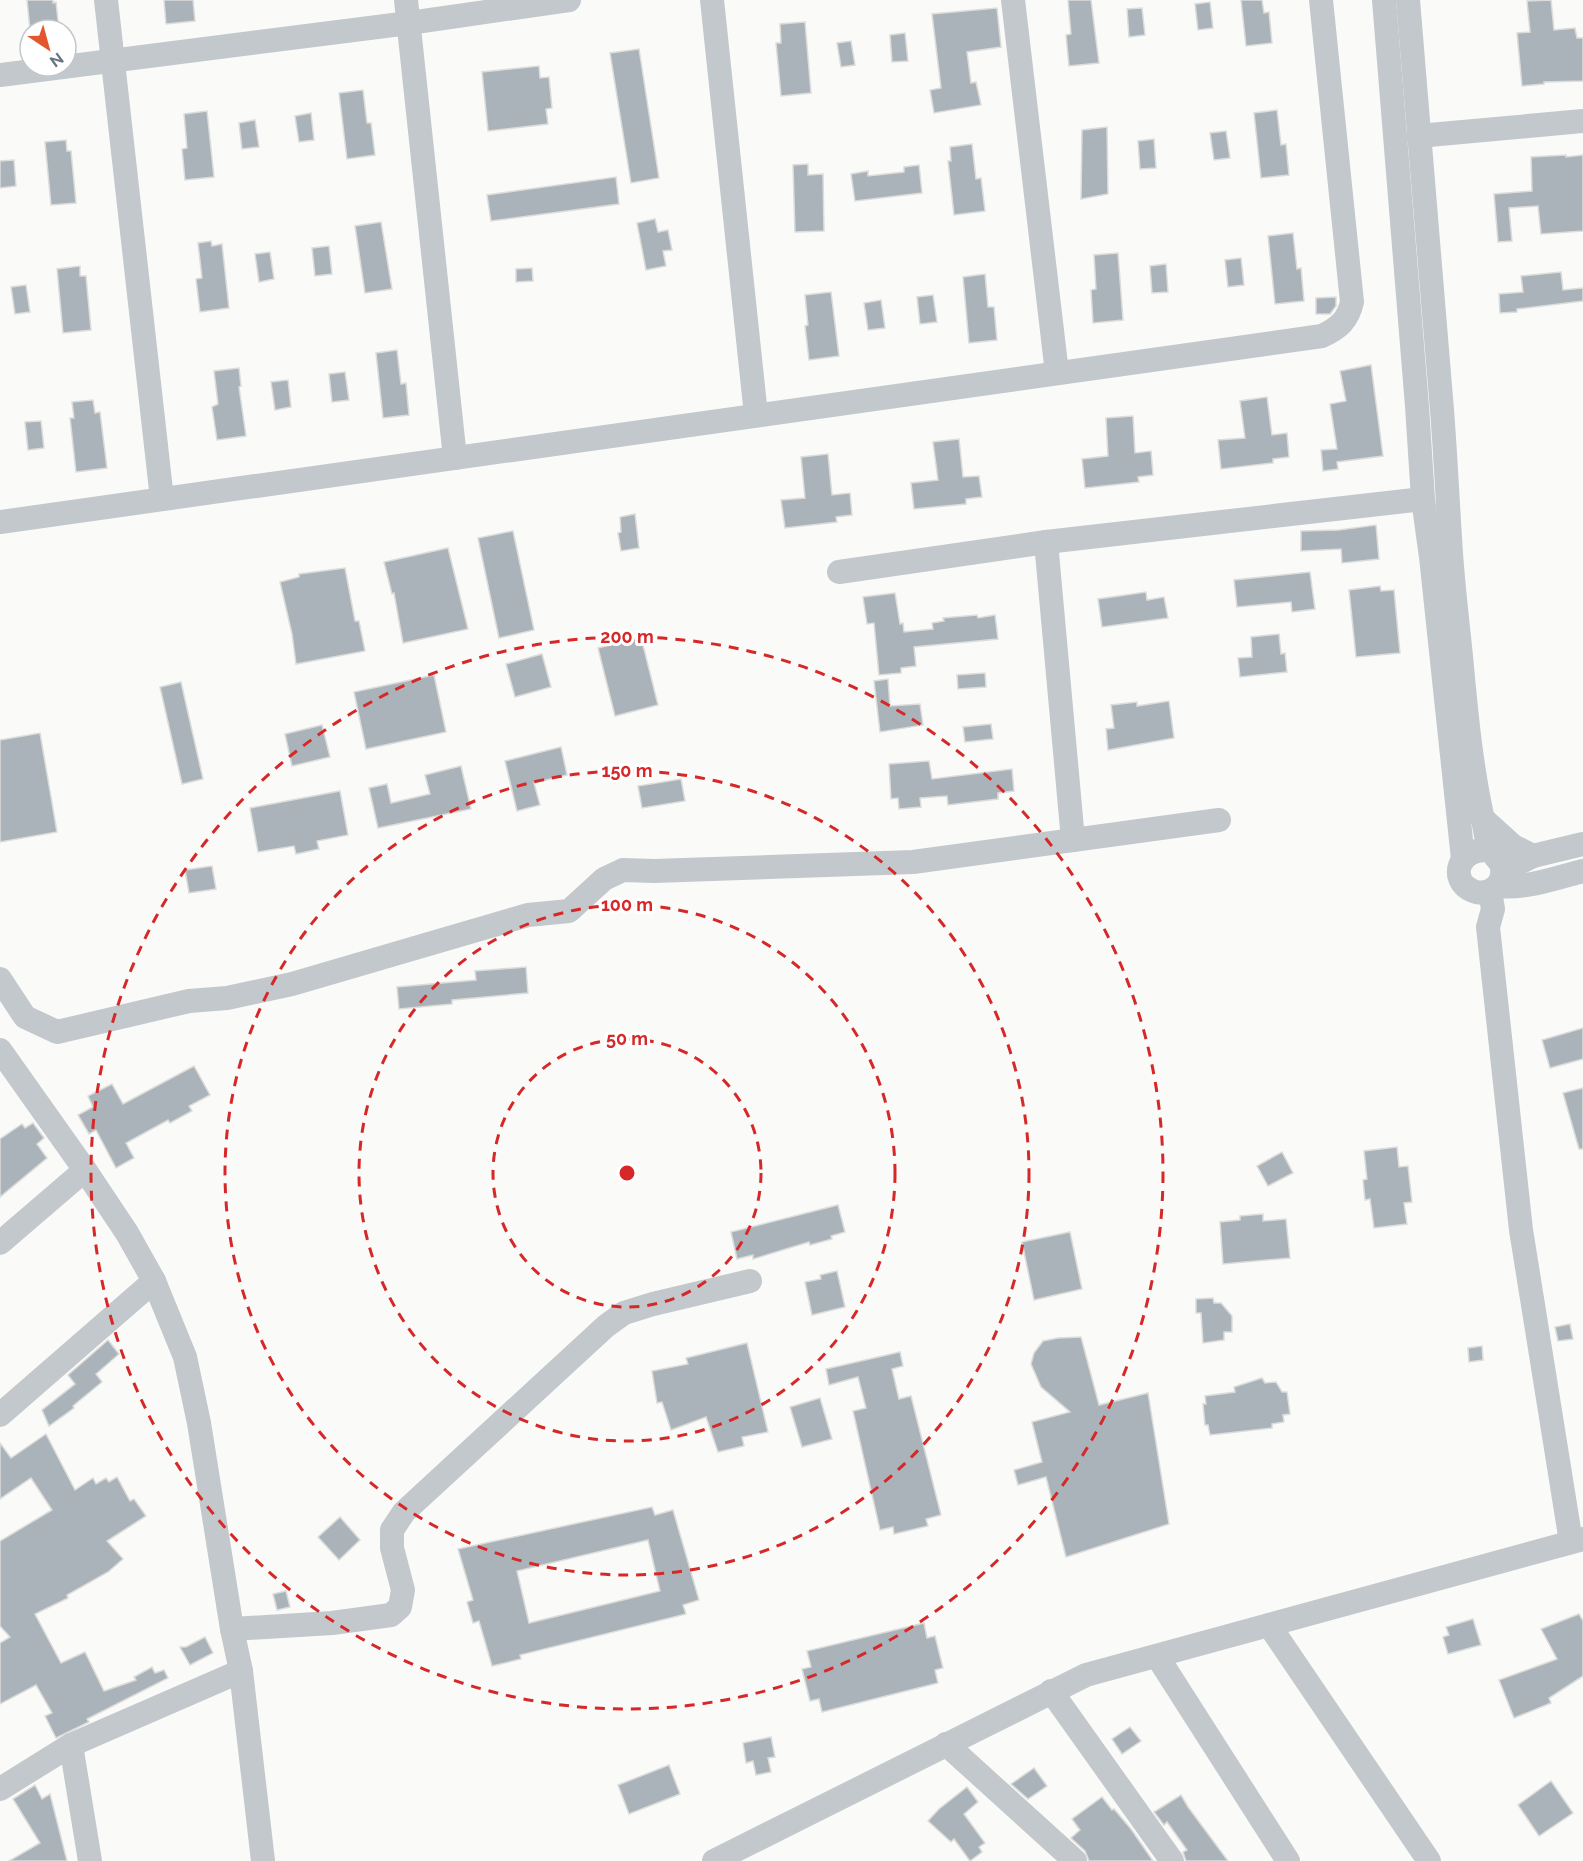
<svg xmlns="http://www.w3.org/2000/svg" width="1583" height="1861" viewBox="0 0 1583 1861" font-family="Raleway,sans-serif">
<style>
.building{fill:#aab3b9;stroke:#dcdcda;stroke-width:1.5;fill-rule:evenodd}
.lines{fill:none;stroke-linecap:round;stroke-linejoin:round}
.minor{stroke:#c3c8cc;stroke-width:24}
.ring{fill:none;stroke:#d62828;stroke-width:3;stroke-dasharray:10 8}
.centre{fill:#d62828;stroke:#fff;stroke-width:3}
.ring-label{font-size:18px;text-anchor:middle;font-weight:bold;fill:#d62828;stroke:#fff;stroke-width:6;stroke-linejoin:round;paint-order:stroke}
</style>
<rect width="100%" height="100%" fill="#fafaf8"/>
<g class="building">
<path d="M27,0H53V3L56,2L59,30H30Z"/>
<path d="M164,0H193L195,21L166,24Z"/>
<path d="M1068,0H1091L1099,63L1069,66L1066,35L1071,34Z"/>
<path d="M1241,0H1262L1264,13L1269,12L1272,43L1246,46Z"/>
<path d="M1551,0L1554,30L1575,28L1577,38H1583V81L1544,82V84L1522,86L1517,33L1530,32L1527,1Z"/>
<path d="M1210,2L1213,28L1198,30L1195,4Z"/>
<path d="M997,8L1001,47L967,52L971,83L976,82L981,105L934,113L930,90L941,88L932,14Z"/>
<path d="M1142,8L1145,35L1129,37L1127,9Z"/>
<path d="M805,22L811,93L781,96L776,43H781L780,24Z"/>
<path d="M905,33L908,61L892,62L890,35Z"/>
<path d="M851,41L855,65L841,67L837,43Z"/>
<path d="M639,49L659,178L631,183L610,53Z"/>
<path d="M539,66L540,78L549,77L552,108L546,109L548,124L488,131L482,72Z"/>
<path d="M363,90L367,123H371L375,155L347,159L339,93Z"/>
<path d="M1277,110L1281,145L1286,144L1289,175L1261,178L1254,113Z"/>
<path d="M207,111L214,177L185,180L182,149L187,148L184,114Z"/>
<path d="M311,113L314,140L299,142L295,116Z"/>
<path d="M255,120L259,147L242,149L239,123Z"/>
<path d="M1107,127L1108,194L1081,199L1082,130Z"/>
<path d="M1226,131L1230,158L1214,160L1210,133Z"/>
<path d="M1154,139L1156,168L1140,169L1138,141Z"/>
<path d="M66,140L67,151H71L76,203L51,205L45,142Z"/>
<path d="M972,144L976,179L981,178L985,211L954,215L948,161H951L950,147Z"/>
<path d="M1566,155V157L1583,155V231L1541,234L1538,206L1509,208L1512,241L1498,242L1494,194L1532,191L1531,157Z"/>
<path d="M14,160L16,186L0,188V161Z"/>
<path d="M808,164V175L823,174L824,231L795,232L793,165Z"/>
<path d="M919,165L922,193L855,201L851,174L868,171V176L904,172V167Z"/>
<path d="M616,177L619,204L491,221L487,195Z"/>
<path d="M655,219L658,232L668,230L672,250L663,251L666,266L646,270L637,223Z"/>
<path d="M381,222L392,289L365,293L355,226Z"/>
<path d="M1293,233L1297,269L1301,268L1304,301L1275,304L1268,236Z"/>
<path d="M211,241L212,246L222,244L229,308L200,312L196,279L202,278L198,243Z"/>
<path d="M329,246L332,274L315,276L312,248Z"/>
<path d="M270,252L274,279L259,282L255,254Z"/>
<path d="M1118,253L1123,320L1093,323L1091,290L1096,289L1094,255Z"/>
<path d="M1241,258L1244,285L1228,287L1225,260Z"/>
<path d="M1166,264L1168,292L1152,293L1150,266Z"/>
<path d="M80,266V276H86L91,330L63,333L57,269Z"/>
<path d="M532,268L533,281L516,282V269Z"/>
<path d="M1561,272L1563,290L1583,288V301L1517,309V312L1500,313L1499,294L1523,292L1521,276Z"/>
<path d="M985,274L988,307H994L997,340L969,343L963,277Z"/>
<path d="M26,285L30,312L15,314L11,287Z"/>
<path d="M831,292L839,356L809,360L805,326L808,325L805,295Z"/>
<path d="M933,295L937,322L920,324L917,297Z"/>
<path d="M1336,297V306L1330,314H1316V298Z"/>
<path d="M881,300L885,328L868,330L864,303Z"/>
<path d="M397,350L401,384L406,383L409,415L383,418L376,353Z"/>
<path d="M1371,365L1383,456L1337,462L1338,469L1323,471L1321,450L1337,449L1330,404L1346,401L1340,371Z"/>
<path d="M239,368L241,386L239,387L246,436L217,440L212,407L218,404L214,371Z"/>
<path d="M345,372L349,400L332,402L329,374Z"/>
<path d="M288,380L291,407L275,410L271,382Z"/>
<path d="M1267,397L1272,435L1287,433L1289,457L1273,459V463L1221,469L1218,440L1245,438L1240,401Z"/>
<path d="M93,400L95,413L100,412L107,468L76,472L70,418H74L72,402Z"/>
<path d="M1133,416L1135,453L1151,451L1153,475L1138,477L1139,482L1085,488L1082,459L1108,456L1106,418Z"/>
<path d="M41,421L44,448L28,450L25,422Z"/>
<path d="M959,439L963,477L979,476L982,497L966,499V504L914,509L911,483L938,480L933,442Z"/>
<path d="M828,454L832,495L850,493L852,515L836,517L837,522L785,528L781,500L805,498L801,457Z"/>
<path d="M635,514L639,548L621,551L618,533L621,532L620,517Z"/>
<path d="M1376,525L1379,559L1342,563L1341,549L1301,551V531L1339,530Z"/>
<path d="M513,531L534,630L499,638L478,538Z"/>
<path d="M448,548L468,629L403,643L394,593L392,594L384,562Z"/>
<path d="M345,568L355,621H359L365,651L296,664L292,634L280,582L299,577V574Z"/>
<path d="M1310,572L1315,609L1292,612L1291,602L1237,607L1234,580Z"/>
<path d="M1380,586L1381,591L1394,590L1400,653L1356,657L1349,590Z"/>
<path d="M1146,592L1147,600L1164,597L1168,618L1102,627L1098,599Z"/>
<path d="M895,593L900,624L903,623L904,632L933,629L932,623L944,621L943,618L977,615L978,618L995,615L998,639L914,647L916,666L901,668V673L879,675L874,623L867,624L863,597Z"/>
<path d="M1279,634L1281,654L1285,653L1287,672L1240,677L1238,658L1252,657L1251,637Z"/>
<path d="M641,637L658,705L615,716L598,648Z"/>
<path d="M542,654L551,687L515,697L506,664Z"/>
<path d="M985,673L986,687L958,689L957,675Z"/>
<path d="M434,675L446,732L366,749L354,692Z"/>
<path d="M888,679L890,706L920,704L923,725L880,732L874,681Z"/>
<path d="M181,682L203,779L182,784L160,687Z"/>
<path d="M1169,701L1174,738L1108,750L1106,729L1114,728L1111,705L1137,702V706Z"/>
<path d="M991,724L993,739L965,742L963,727Z"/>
<path d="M322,725L330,757L292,766L285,734Z"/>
<path d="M40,733L57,832L0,842V740Z"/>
<path d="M561,747L567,775L534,783L540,805L517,811L505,761Z"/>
<path d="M929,761L932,779L1012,769L1014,791L998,793V799L948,805L947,796L920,798L921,807L899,809L898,798L891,799L889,764Z"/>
<path d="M461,766L471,809L378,828L369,788L387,784L391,803L430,794L425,775Z"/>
<path d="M681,779L685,801L642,808L638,786Z"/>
<path d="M340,791L348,835L317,841L319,849L296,854L294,846L258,852L250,808Z"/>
<path d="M212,866L216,889L189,893L185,870Z"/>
<path d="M526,967L528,993L452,1000V1004L399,1009L397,987L476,980L475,971Z"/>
<path d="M1583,1028V1059L1550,1068L1542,1040Z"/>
<path d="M194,1066L210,1095L189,1106L192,1111L170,1123L168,1120L126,1143L134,1158L116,1168L96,1130L89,1134L78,1115L93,1107L88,1096L112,1084L123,1104Z"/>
<path d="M1583,1088V1149H1579L1563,1093Z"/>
<path d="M33,1123L44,1138L37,1144L47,1158L0,1197V1139L22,1124L25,1128Z"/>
<path d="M1397,1147L1399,1167L1408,1166L1412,1202L1404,1203L1407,1224L1374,1228L1370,1199L1365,1200L1363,1180L1367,1179L1364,1151Z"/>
<path d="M1282,1152L1293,1173L1268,1186L1257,1166Z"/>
<path d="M838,1205L845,1232L831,1236L832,1239L810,1245L809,1242L753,1259V1255L737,1259L731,1232Z"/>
<path d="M1263,1214V1221L1286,1219L1290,1258L1223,1264L1220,1222L1240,1220V1216Z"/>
<path d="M1070,1232L1082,1289L1034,1300L1022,1242Z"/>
<path d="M837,1271L845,1307L812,1315L805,1282L821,1279L820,1275Z"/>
<path d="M1213,1298L1214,1303H1221L1232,1316V1332H1224V1340L1203,1343L1201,1313H1196V1299Z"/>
<path d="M1570,1324L1573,1339L1558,1341L1555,1327Z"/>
<path d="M1081,1337L1099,1405L1148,1393L1169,1524L1066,1557L1046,1477L1018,1485L1014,1470L1042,1462L1032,1422L1070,1412L1041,1387L1031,1364L1034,1353L1043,1341L1058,1338Z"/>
<path d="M108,1340L119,1354L96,1374L102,1382L73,1406L74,1408L49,1426L42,1410L75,1384L68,1375Z"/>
<path d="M747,1343L768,1432L742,1437L744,1446L718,1452L706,1417L671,1430L662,1402L657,1403L652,1371L688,1364L686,1358Z"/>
<path d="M1482,1346L1483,1360L1469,1362L1468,1348Z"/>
<path d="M900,1352L903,1366L892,1369L899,1399L911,1396L941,1515L926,1519L928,1526L894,1534L893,1527L880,1530L853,1411L866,1408L858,1377L829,1385L826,1369Z"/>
<path d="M1262,1378L1265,1383L1276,1382L1282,1392H1287L1290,1414L1283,1415L1284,1422L1272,1424V1428L1210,1435L1208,1425H1205L1203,1404H1206L1205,1396L1235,1392L1234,1387Z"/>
<path d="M820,1398L832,1439L802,1447L790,1407Z"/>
<path d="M46,1434L75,1490L93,1478L96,1484L106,1478L109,1482L117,1477L130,1501L134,1499L146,1516L107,1541L123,1559L108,1572L67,1595L68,1598L35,1614L61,1663L85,1652L104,1691L136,1680L134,1677L152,1667L155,1673L164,1670L168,1678L87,1719L89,1722L56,1738L45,1716L52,1713L36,1685L0,1704V1643L10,1637L0,1626V1541L52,1510L31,1478L0,1499V1443L11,1458Z"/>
<path d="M652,1507L655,1515L673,1510L699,1600L683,1605L686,1614L520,1655L521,1659L492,1666L479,1621L473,1623L467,1602L473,1600L458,1549ZM648,1540L660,1591L529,1623L517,1571Z"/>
<path d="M340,1517L360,1540L339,1560L318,1537Z"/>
<path d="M286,1591L290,1607L277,1610L273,1594Z"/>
<path d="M1579,1614L1583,1621V1676L1549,1698L1551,1703L1514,1718L1499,1680L1557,1659L1541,1629Z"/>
<path d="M1473,1619L1481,1645L1448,1654L1443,1637L1449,1635L1446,1627Z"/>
<path d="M924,1623L927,1638L935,1636L943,1668L935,1670L938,1683L822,1712L819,1699L810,1701L802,1669L811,1667L807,1651Z"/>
<path d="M205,1637L213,1653L190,1665L180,1647H186Z"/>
<path d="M1130,1727L1141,1741L1122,1754L1112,1739Z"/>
<path d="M771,1737L775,1757L768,1758L771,1772L756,1775L753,1761L746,1763L743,1743Z"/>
<path d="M669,1765L680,1794L629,1814L618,1785Z"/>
<path d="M1034,1768L1047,1786L1028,1799L1011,1784Z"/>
<path d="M1551,1781L1573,1813L1539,1836L1518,1805Z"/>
<path d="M35,1785L42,1799L50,1794L67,1861H9L40,1843L13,1799Z"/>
<path d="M967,1787L978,1802L964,1814L985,1843L979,1847L982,1852L970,1861L954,1839L951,1842L928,1821L939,1809Z"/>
<path d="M1181,1795L1188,1807L1228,1861H1186L1183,1852L1187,1850L1167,1822L1164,1825L1154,1812Z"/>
<path d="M1102,1797L1112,1810L1114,1809L1131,1829L1153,1861H1089L1085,1851L1071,1838L1080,1830L1072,1819Z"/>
</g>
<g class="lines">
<g class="minor">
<path d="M106,0L162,499"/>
<path d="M406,0L455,458"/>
<path d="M712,0L756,415"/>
<path d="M1013,0L1057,373"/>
<path d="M1384,0L1417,406L1423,499L1431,557L1463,859"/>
<path d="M1408,0C1418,133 1431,265 1441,398C1445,444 1447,491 1450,537C1452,577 1457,617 1461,656C1466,711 1471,766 1483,820C1485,829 1486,840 1490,849C1494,858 1504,861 1502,874C1501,888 1485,896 1473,891C1447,880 1459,845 1491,851"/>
<path d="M0,75L409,23L569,0"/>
<path d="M1418,136L1583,121"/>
<path d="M0,522L1322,336C1339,328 1348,320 1352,302L1321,0"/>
<path d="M1046,542L1073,840"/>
<path d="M839,572L1046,542L1423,499"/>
<path d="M1482,818L1513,846L1533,856"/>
<path d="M1503,871L1533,856L1583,844"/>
<path d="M1497,886C1527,889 1555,878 1583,871"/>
<path d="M1490,891L1493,909L1488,927L1521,1230L1571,1542"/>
<path d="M0,979L25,1017L57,1032L189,1001L227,998L292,984L528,915L569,911L604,879L623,870L654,871L913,862L1219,820"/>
<path d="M0,1050L85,1170L127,1233L154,1281L185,1357L199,1423L232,1629L241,1671L263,1861"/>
<path d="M0,1243L85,1170"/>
<path d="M0,1415L154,1281"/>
<path d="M1269,1625L1429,1861"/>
<path d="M232,1629L332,1623L391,1615L400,1607L403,1590L392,1548V1530L404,1512L606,1326L624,1313L653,1304L750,1281"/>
<path d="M1157,1656L1288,1861"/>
<path d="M1051,1691L1172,1861"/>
<path d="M946,1744L1075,1861"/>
<path d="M71,1745L90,1861"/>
<path d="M0,1789L71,1745L241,1671"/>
<path d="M714,1861L1086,1675L1583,1539"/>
</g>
</g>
<g class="ring">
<circle cx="627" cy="1173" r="134"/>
<circle cx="627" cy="1173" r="268"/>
<circle cx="627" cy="1173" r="402"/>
<circle cx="627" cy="1173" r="536"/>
</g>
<circle cx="627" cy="1173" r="9" class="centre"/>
<g class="ring-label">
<text x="627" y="643">200 m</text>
<text x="627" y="777">150 m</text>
<text x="627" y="911">100 m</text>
<text x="627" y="1045">50 m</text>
</g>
<g transform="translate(48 48) rotate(144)"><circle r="28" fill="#ffffff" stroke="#c1c8cd" stroke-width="1.5"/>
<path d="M0-4.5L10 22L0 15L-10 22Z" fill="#e4572e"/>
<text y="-9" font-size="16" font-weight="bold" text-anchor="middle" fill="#657683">N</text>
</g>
</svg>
